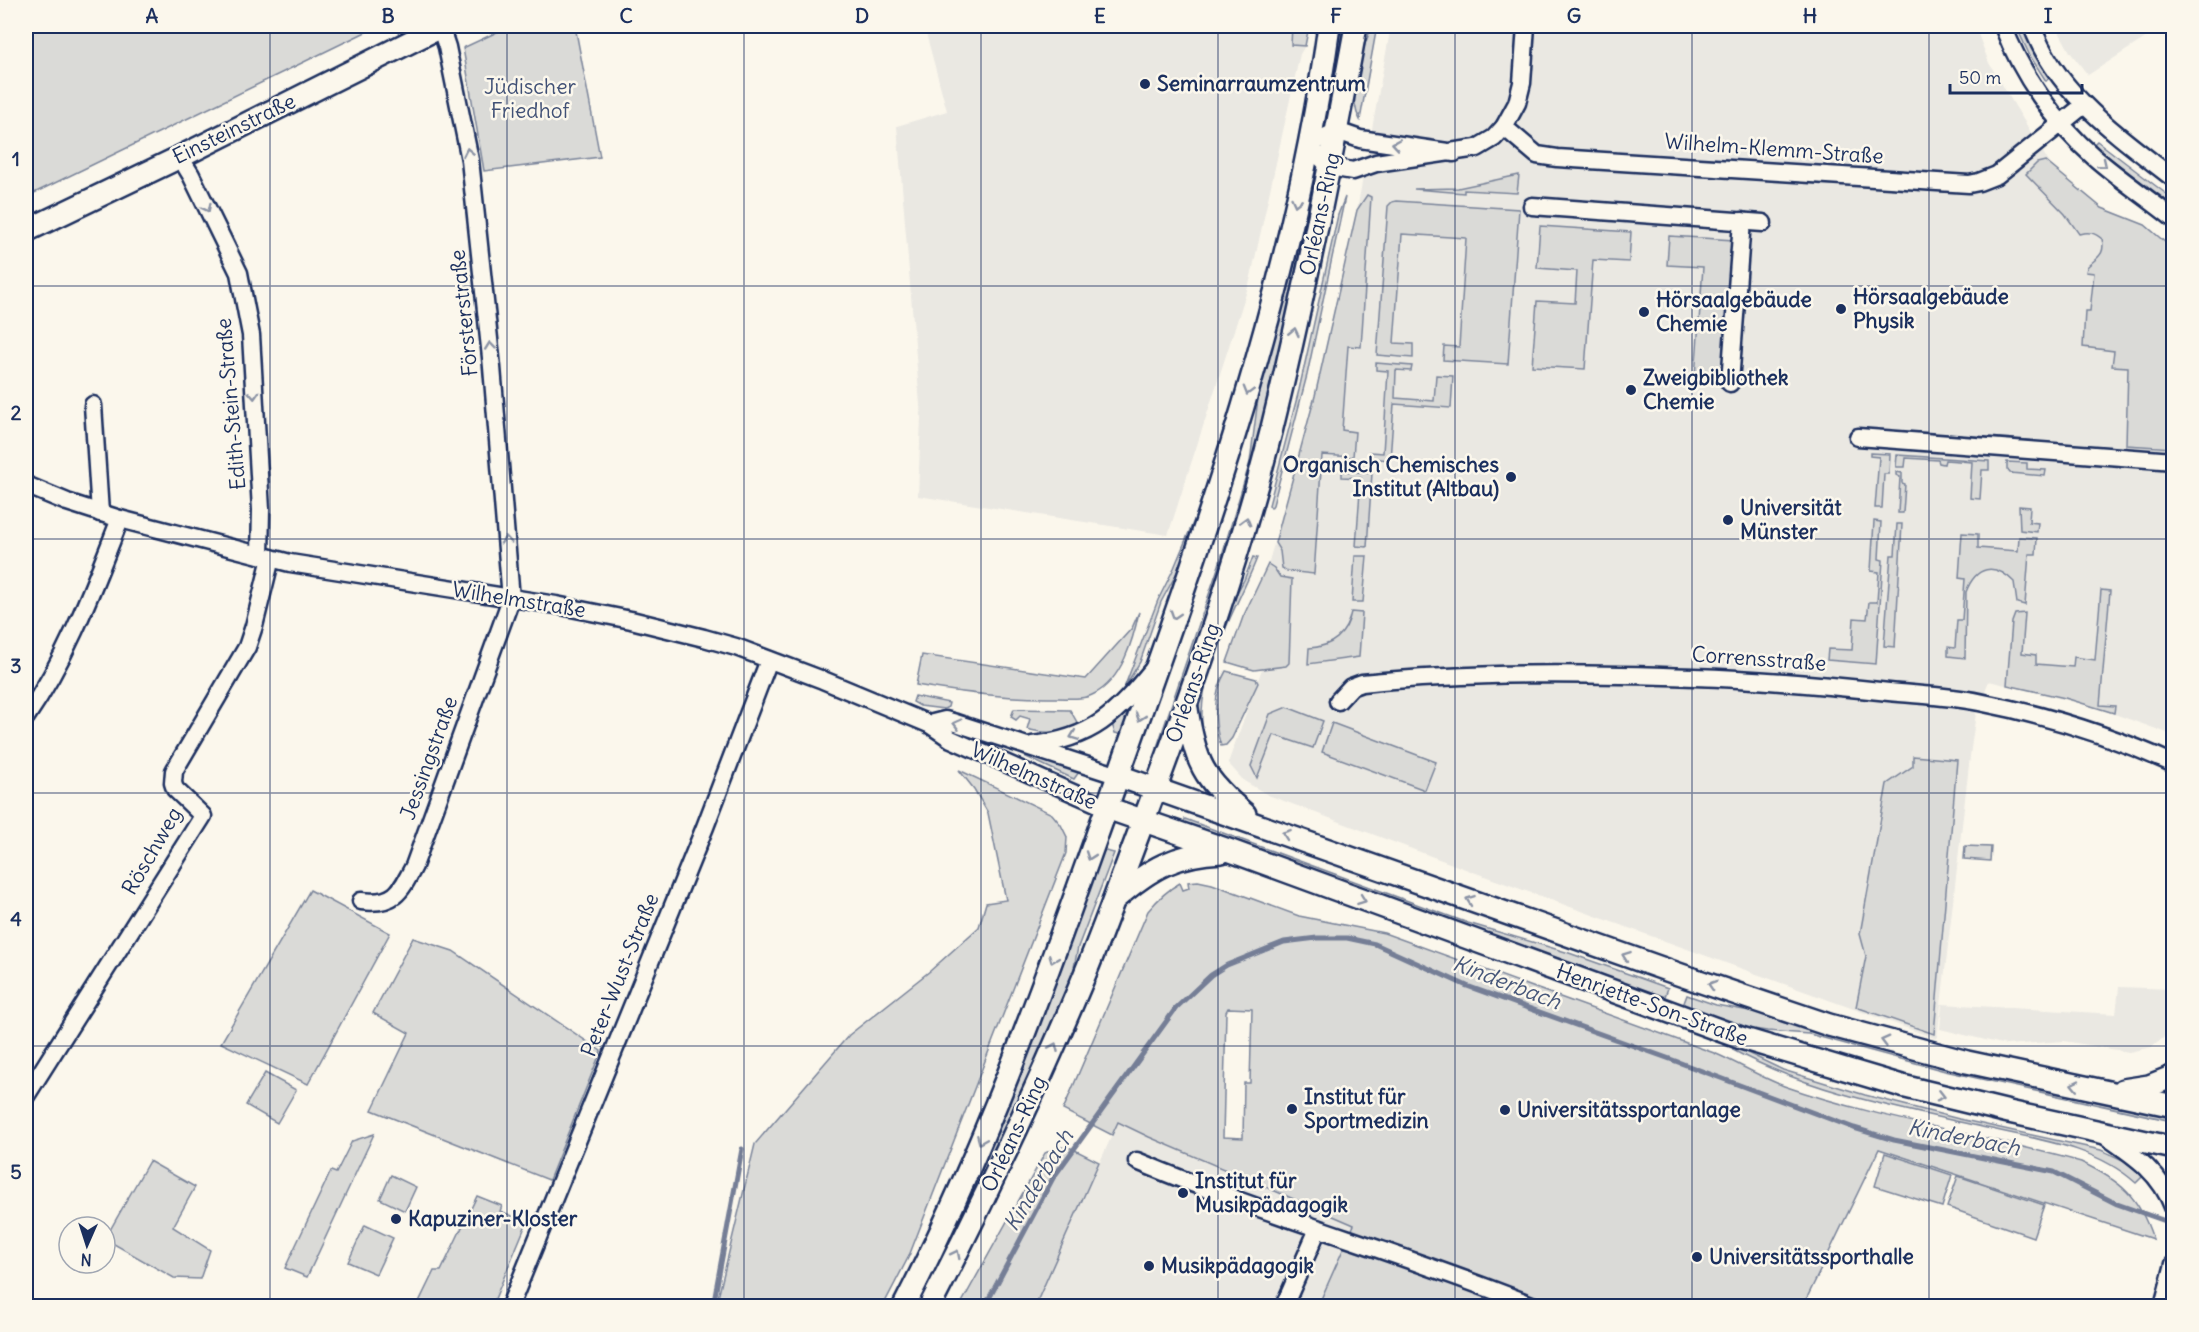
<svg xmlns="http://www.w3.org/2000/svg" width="2199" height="1332" viewBox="0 0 2199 1332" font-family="Delius,sans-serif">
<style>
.built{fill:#eae8e2}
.green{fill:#dadad7;stroke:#7a849a;stroke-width:1.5;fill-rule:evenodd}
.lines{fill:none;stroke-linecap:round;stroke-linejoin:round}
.stream{stroke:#747e96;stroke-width:5}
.minor-casing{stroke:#1b2f5e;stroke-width:21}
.major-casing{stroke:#1b2f5e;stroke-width:26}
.minor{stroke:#fbf7ec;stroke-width:16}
.major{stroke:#fbf7ec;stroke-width:21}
.oneway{stroke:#8b93a5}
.grid{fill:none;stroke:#1b2f5e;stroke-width:1.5;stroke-opacity:0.55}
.poi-dot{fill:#1b2f5e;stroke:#fbf7ec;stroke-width:2}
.labels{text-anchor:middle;stroke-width:5;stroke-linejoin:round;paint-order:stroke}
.poi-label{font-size:21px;font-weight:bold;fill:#1b2f5e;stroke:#fbf7ec;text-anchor:start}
.park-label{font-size:21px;fill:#415176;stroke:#fbf7ec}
.street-label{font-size:21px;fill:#1b2f5e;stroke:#fbf7ec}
.water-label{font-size:22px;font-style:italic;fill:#47577a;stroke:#fbf7ec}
.neatline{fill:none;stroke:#1b2f5e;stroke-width:2}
.grid-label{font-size:20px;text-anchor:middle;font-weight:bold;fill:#1b2f5e}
</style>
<rect width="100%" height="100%" fill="#fbf7ec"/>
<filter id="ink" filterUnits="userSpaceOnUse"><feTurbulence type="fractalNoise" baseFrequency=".0167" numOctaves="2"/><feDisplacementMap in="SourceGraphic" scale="12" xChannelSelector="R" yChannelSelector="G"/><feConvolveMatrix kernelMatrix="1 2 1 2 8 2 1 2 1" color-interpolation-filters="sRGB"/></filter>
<g filter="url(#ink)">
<g class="built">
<path d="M924,26H1309L1305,46L1300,54L1250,281L1168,535L918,496L921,417L897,126L947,111Z"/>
<path d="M1391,26H1975L1989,63L2050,164L2102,208L2145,225L2173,249V735L2095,707L1989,681L1976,713L1971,748L1937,1039L1476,873L1268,795L1244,781L1228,763L1262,669H1248L1227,662L1243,617L1267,568L1300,455L1357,210Z"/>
<path d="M2056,26H2164L2088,75L2070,52Z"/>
<path d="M2119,987L2173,989V1030L2152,1047L2129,1052L2064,1041L2006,1045L1940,1029L1942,1004L2116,1014Z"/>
<path d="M1118,1122L1149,1137L1354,1225L1318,1306H1035Z"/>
</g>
<g class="green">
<path d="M26,26H378L26,197Z"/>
<path d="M510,26H575L600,157L484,171L463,48Z"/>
<path d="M1292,26H1309L1305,46L1291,45Z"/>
<path d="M1343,26H1346L1332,100L1331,98Z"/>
<path d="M1372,26H1377L1360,120C1346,95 1362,50 1372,26Z"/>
<path d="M2016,26H2022L2035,53L2050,77L2046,81L2030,56Z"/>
<path d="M2097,141L2173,199V206L2093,145Z"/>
<path d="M2045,161L2102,208L2145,225L2173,249V448L2126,445L2128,367L2112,366L2114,351L2083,347L2085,311H2090L2094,273L2086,272L2087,267C2097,257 2106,255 2102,239C2095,233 2089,231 2079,234L2065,214L2026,174L2037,163Z"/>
<path d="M1519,175L1517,193L1464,190V193L1414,189L1458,188Z"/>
<path d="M1307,194L1315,195L1257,449L1212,601L1159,748L1157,747L1219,565L1250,462L1260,383Z"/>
<path d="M1367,195L1371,197L1361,347L1348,346L1342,430L1355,432L1353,457L1322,455L1314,574L1287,571L1282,568L1280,551L1275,543L1315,396L1357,210Z"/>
<path d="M1345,197L1307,375L1273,505L1271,508L1269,505L1299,390L1338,215Z"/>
<path d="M1396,201L1519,209L1508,364L1443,360L1444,346L1459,347L1466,238L1402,234L1394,343L1413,344V358L1377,355L1388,206L1392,202Z"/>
<path d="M1540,226L1631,232L1629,262L1593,260L1585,369L1532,366L1537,301L1575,303L1577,271L1537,268Z"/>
<path d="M1669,236L1734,240L1724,378L1695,376L1703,267L1667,265Z"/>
<path d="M1376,363L1412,366L1411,371L1396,370L1395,398L1434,401L1436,375L1453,376L1451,408L1394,404L1390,460L1369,458L1370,452L1383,453L1388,371L1376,370Z"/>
<path d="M1870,453L1890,454L1889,474H1884L1882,508H1875L1879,457L1870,456Z"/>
<path d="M1897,455L1989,461V470H1982L1980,499L1970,498L1972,462L1945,460L1944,464L1939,463L1938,460L1906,458L1905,467H1896Z"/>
<path d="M2007,462L2027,463V469L2046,470L2045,476L2010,473L2007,469Z"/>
<path d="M1342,471L1372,473L1367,547L1356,546L1361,478L1342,477Z"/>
<path d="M1896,472L1902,473V483L1905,484L1903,513H1898L1900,477L1896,475Z"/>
<path d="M2019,506L2030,507L2029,522L2038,523L2037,532L2020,530Z"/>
<path d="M1197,513L1198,515L1180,567L1161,602L1140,662L1124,688L1158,600L1174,568Z"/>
<path d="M1874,521L1881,522L1879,559L1883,560L1876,664L1827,660L1828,649L1852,650L1854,618L1867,619L1869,602H1877L1879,572L1871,571Z"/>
<path d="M1897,524H1902L1895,647L1884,646L1891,555H1895Z"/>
<path d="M1962,533L1978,534V548L2018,551L2019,537L2037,538L2036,554H2029L2025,605L2017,603L2014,582C1994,562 1976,566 1966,592L1965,658L1948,656V647L1955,648L1957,620H1962L1965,579L1959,578Z"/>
<path d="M1355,556H1367L1363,602H1352Z"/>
<path d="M1253,557L1257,558C1235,614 1189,683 1205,746H1202L1197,719L1200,692L1229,607L1244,580Z"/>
<path d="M1268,564L1274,568L1280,577L1292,579L1289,663L1286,666L1254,670L1227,662L1243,617Z"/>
<path d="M2101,590L2110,591L2100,705L2115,706L2114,713L2065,698L2007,685L2012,622L2015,614L2025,613L2022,653L2036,655V664L2073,667L2074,657L2095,660Z"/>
<path d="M1139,612C1133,640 1122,680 1094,694C1083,700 1069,698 1057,698C1009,699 963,693 916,685L922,655L1086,679L1132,628Z"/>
<path d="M1351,612L1362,613L1359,657L1308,664L1309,648C1332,647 1347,634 1351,612Z"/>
<path d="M1226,671L1256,679L1258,683L1232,738L1226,745L1221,746C1213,722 1213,693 1226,671Z"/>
<path d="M915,696L949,703L948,707L944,709L920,706L913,702Z"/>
<path d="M1130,704L1134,705L1124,735L1115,733L1111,721Z"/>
<path d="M1287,707L1323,721L1313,748L1274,735L1257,778L1251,766L1270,714Z"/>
<path d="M1014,709L1070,710L1078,724C1061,734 1046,734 1027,729L1030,719L1020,716L1016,720L1011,717Z"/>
<path d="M1332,723L1436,762L1425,790L1322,752Z"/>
<path d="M948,726L1079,772L1074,779C1035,762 996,739 953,733Z"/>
<path d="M1913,756L1957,760L1934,1034L1856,1007L1866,956L1860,934L1887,784L1913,766Z"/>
<path d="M959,770L1052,814L1061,825L1067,837L1066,853L909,1256L883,1306H716L755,1144L849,1035L930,971L979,927L986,903L1006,900L988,813L974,789Z"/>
<path d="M1185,819L1468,923L1569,953L1668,988L1663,1002L1183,824Z"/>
<path d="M1965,846L1991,847L1990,861L1964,859Z"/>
<path d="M1101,850L1114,853L1078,947L1072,978L1043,1048L989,1167L921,1306H914Z"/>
<path d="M1198,881L1212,884L1299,916L1384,933L1714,1053C1738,1063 1760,1077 1784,1086C1881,1120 1983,1134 2081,1162C2121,1181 2139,1196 2153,1239L1879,1149L1803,1306H1318L1354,1225L1149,1137L1118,1122L1112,1135L1063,1110L1148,911C1158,899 1167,890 1180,883L1183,890L1189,888L1188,882ZM1228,1008L1252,1009L1250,1083H1244L1243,1138L1223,1137L1226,1012Z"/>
<path d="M310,890L390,933L308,1084L221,1043Z"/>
<path d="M413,938L453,951L601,1051L549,1180L372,1110L409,1033L373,1013Z"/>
<path d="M1687,995L1716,1005L1761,1013L2173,1115L2172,1121L1945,1071L1809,1034L1767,1031L1740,1027L1682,1008Z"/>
<path d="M1733,1046L1783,1070L1865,1095L1959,1119L2101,1150L2123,1160L2143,1176L2136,1183C2093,1144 2032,1139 1978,1126C1896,1108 1808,1091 1733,1050Z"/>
<path d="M265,1073L296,1090L277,1123L246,1105Z"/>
<path d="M374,1134L307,1277L285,1268L331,1171L336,1173L352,1141Z"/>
<path d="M1058,1147L1071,1148L1099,1162L1035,1306H960L1045,1153Z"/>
<path d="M1885,1153L1952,1175L1942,1207L1875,1186Z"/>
<path d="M149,1161L195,1187L173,1227L210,1250L200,1279L174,1278L105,1239Z"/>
<path d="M391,1175L416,1187L405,1211L380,1199Z"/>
<path d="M1958,1176L2044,1205L2033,1237L1947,1207Z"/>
<path d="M477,1196L502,1206L500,1211L527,1222L492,1306H417L434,1271H441Z"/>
<path d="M365,1225L393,1238L376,1274L348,1262Z"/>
</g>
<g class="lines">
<g class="stream">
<path d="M713,1306L742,1149"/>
<path d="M985,1306L1053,1178L1176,1008L1211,975L1227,965L1284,942L1317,938H1347L1375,944L1467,986L1670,1059L1854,1128L1894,1140L2054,1172L2117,1204L2174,1224"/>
</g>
<defs>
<g id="minor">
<path d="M2003,26C2022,75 2054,122 2094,157C2119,179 2148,198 2174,219"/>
<path d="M2032,26C2057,94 2119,136 2174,179"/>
<path d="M1504,127L1537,155L1557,158L1969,184L1979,182L1997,175L2084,105"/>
<path d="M1454,153L1360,139L1337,131L1308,145L1330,167L1353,171L1376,163L1477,148L1494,138L1504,127L1517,103L1522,83L1526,26"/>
<path d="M180,157L191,175L239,273L251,335L261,510L260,555"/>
<path d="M1532,206L1763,223"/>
<path d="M1730,383L1742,221"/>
<path d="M93,405L100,513"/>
<path d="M1858,437L2174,461"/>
<path d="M26,485L67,502L120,519L290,563L556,605L631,620L704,638L736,647L823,680L929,724L951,739L1107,808"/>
<path d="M1338,701L1351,687L1362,683C1472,672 1583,673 1694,677C1759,679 1824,685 1889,692C1919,695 1949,696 1979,702C2046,715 2112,736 2174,764"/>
<path d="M26,717C69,654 92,590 120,519"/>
<path d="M929,724L945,720L956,723L1119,776"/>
<path d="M1032,745C1093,739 1116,714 1153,669"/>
<path d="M361,901C394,905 400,893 414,866L511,599L492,367L470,160L447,47L440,26"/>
<path d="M26,1096L203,816L175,789L173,783L174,771L247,647L254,626L271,558"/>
<path d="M2104,1135C2135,1156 2161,1173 2174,1209"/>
<path d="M1137,1161C1267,1216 1403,1253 1534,1306"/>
<path d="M510,1306L705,827L769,660"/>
<path d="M1284,1306L1318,1229"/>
<path d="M2163,1306L2174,1264"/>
</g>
<g id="major">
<path d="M26,231L180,157L442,26"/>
<path d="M1187,709C1195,762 1203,779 1245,814"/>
<path d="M1119,776L1681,975L1829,1025L1967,1062L2174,1106"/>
<path d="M1107,808L1231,851L1741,1038L1902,1086L2009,1112L2174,1148"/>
<path d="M1116,898C1151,868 1175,854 1222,852"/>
<path d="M2123,1090L2149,1086L2174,1076"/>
<path d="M904,1306C982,1155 1040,995 1097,835C1191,571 1291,305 1329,26"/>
<path d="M930,1306C984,1201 1034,1095 1080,986C1104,929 1124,871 1146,814C1193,689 1238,562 1271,432C1304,298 1331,162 1356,26"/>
</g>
</defs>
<use href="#minor" class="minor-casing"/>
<use href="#major" class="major-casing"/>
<use href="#minor" class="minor"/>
<use href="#major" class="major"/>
</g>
<defs><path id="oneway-chevron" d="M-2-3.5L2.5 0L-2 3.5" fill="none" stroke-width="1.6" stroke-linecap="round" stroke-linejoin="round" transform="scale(1.5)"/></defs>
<g class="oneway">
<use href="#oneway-chevron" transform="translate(1396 144) rotate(-171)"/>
<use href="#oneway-chevron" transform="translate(468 152) rotate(-101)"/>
<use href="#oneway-chevron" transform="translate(2103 164) rotate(39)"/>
<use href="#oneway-chevron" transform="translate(1296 202) rotate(103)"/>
<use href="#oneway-chevron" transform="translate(207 208) rotate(64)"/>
<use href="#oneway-chevron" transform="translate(1294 332) rotate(-77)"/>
<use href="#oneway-chevron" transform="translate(490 346) rotate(-96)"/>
<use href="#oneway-chevron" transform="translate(1248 391) rotate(106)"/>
<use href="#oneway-chevron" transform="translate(254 395) rotate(87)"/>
<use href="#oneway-chevron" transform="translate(1246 521) rotate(-74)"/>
<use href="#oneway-chevron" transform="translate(506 540) rotate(-95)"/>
<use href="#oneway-chevron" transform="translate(1175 615) rotate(108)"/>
<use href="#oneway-chevron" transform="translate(1140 717) rotate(109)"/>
<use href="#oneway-chevron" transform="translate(957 724) rotate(-165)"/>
<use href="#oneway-chevron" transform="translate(1074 736) rotate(159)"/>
<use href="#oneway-chevron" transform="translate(1286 834) rotate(-160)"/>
<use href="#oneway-chevron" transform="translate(1090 856) rotate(109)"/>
<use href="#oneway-chevron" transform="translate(1362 900) rotate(20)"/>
<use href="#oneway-chevron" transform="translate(1470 900) rotate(-160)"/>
<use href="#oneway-chevron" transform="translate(1626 956) rotate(-160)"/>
<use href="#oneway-chevron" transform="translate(1053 959) rotate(111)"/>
<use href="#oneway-chevron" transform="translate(1712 985) rotate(-162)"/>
<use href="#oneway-chevron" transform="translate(1885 1041) rotate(-165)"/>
<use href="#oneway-chevron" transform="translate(1054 1047) rotate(-66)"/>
<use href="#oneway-chevron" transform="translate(2075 1085) rotate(-168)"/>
<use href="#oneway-chevron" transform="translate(1941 1096) rotate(14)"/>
<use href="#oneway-chevron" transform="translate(981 1140) rotate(113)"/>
<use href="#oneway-chevron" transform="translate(956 1254) rotate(-63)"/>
</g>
</g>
<path class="grid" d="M270,26V1306M507,26V1306M744,26V1306M981,26V1306M1218,26V1306M1455,26V1306M1692,26V1306M1929,26V1306M26,286H2174M26,539H2174M26,793H2174M26,1046H2174"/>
<g class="poi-dot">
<circle cx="1145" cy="84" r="6"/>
<circle cx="1841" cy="309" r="6"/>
<circle cx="1644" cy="312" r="6"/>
<circle cx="1631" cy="390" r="6"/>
<circle cx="1511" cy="477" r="6"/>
<circle cx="1728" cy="520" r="6"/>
<circle cx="1292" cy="1109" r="6"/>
<circle cx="1505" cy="1110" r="6"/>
<circle cx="1183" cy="1193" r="6"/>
<circle cx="396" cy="1219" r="6"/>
<circle cx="1697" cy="1257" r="6"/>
<circle cx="1149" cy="1266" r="6"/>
</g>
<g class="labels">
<g class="poi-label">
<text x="1157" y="91">Seminarraumzentrum</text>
<text x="1853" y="304">Hörsaalgebäude<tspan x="1853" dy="24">Physik</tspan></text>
<text x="1656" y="307">Hörsaalgebäude<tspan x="1656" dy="24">Chemie</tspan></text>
<text x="1643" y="385">Zweigbibliothek<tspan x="1643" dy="24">Chemie</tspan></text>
<text x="1499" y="472" text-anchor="end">Organisch Chemisches<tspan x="1499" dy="24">Institut (Altbau)</tspan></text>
<text x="1740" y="515">Universität<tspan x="1740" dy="24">Münster</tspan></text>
<text x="1304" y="1104">Institut für<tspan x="1304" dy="24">Sportmedizin</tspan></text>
<text x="1517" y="1117">Universitätssportanlage</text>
<text x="1195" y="1188">Institut für<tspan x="1195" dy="24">Musikpädagogik</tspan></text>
<text x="408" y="1226">Kapuziner-Kloster</text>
<text x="1709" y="1264">Universitätssporthalle</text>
<text x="1161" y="1273">Musikpädagogik</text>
</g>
<g class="park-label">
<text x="530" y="94">Jüdischer<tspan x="530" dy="24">Friedhof</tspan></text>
</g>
<g class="street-label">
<text transform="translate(234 129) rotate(-26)" y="7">Einsteinstraße</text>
<text transform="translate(1774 149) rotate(4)" y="7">Wilhelm-Klemm-Straße</text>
<text transform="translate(1320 214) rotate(-78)" y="7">Orléans-Ring</text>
<text transform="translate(464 313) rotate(-96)" y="7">Försterstraße</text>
<text transform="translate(231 404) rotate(-95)" y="7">Edith-Stein-Straße</text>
<text transform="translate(519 600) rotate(9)" y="7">Wilhelmstraße</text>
<text transform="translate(1759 659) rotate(4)" y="7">Corrensstraße</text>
<text transform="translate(1193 683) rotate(-71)" y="7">Orléans-Ring</text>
<text transform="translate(429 758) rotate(-70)" y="7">Jessingstraße</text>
<text transform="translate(1034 776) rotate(24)" y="7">Wilhelmstraße</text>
<text transform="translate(152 851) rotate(-60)" y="7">Röschweg</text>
<text transform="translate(620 975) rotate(-68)" y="7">Peter-Wust-Straße</text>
<text transform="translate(1652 1005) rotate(20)" y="7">Henriette-Son-Straße</text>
<text transform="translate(1014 1134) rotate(-65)" y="7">Orléans-Ring</text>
</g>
<g class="water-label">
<text transform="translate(1507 982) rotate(21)" y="8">Kinderbach</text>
<text transform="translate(1964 1137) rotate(11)" y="8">Kinderbach</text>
<text transform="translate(1038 1180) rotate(-59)" y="8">Kinderbach</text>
</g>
</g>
<rect width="2199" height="1332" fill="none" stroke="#fbf7ec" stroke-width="66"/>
<g transform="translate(87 1245) rotate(183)"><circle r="28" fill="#fbf7ec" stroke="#a1a7b3" stroke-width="1.5"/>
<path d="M0-4.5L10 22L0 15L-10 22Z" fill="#1b2f5e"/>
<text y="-9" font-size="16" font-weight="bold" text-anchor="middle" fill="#1b2f5e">N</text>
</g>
<path d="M1950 84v9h132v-9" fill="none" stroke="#1b2f5e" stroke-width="3"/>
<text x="1959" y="84" font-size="18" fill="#1b2f5e" stroke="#fbf7ec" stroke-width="4.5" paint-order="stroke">50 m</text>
<rect x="33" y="33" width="2133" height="1266" class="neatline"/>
<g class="grid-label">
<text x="152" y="23">A</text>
<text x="388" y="23">B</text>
<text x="626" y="23">C</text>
<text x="862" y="23">D</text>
<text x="1100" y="23">E</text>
<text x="1336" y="23">F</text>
<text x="1574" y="23">G</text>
<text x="1810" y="23">H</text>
<text x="2048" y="23">I</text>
<text x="16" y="166">1</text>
<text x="16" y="420">2</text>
<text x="16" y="673">3</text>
<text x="16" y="926">4</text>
<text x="16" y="1179">5</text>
</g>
</svg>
